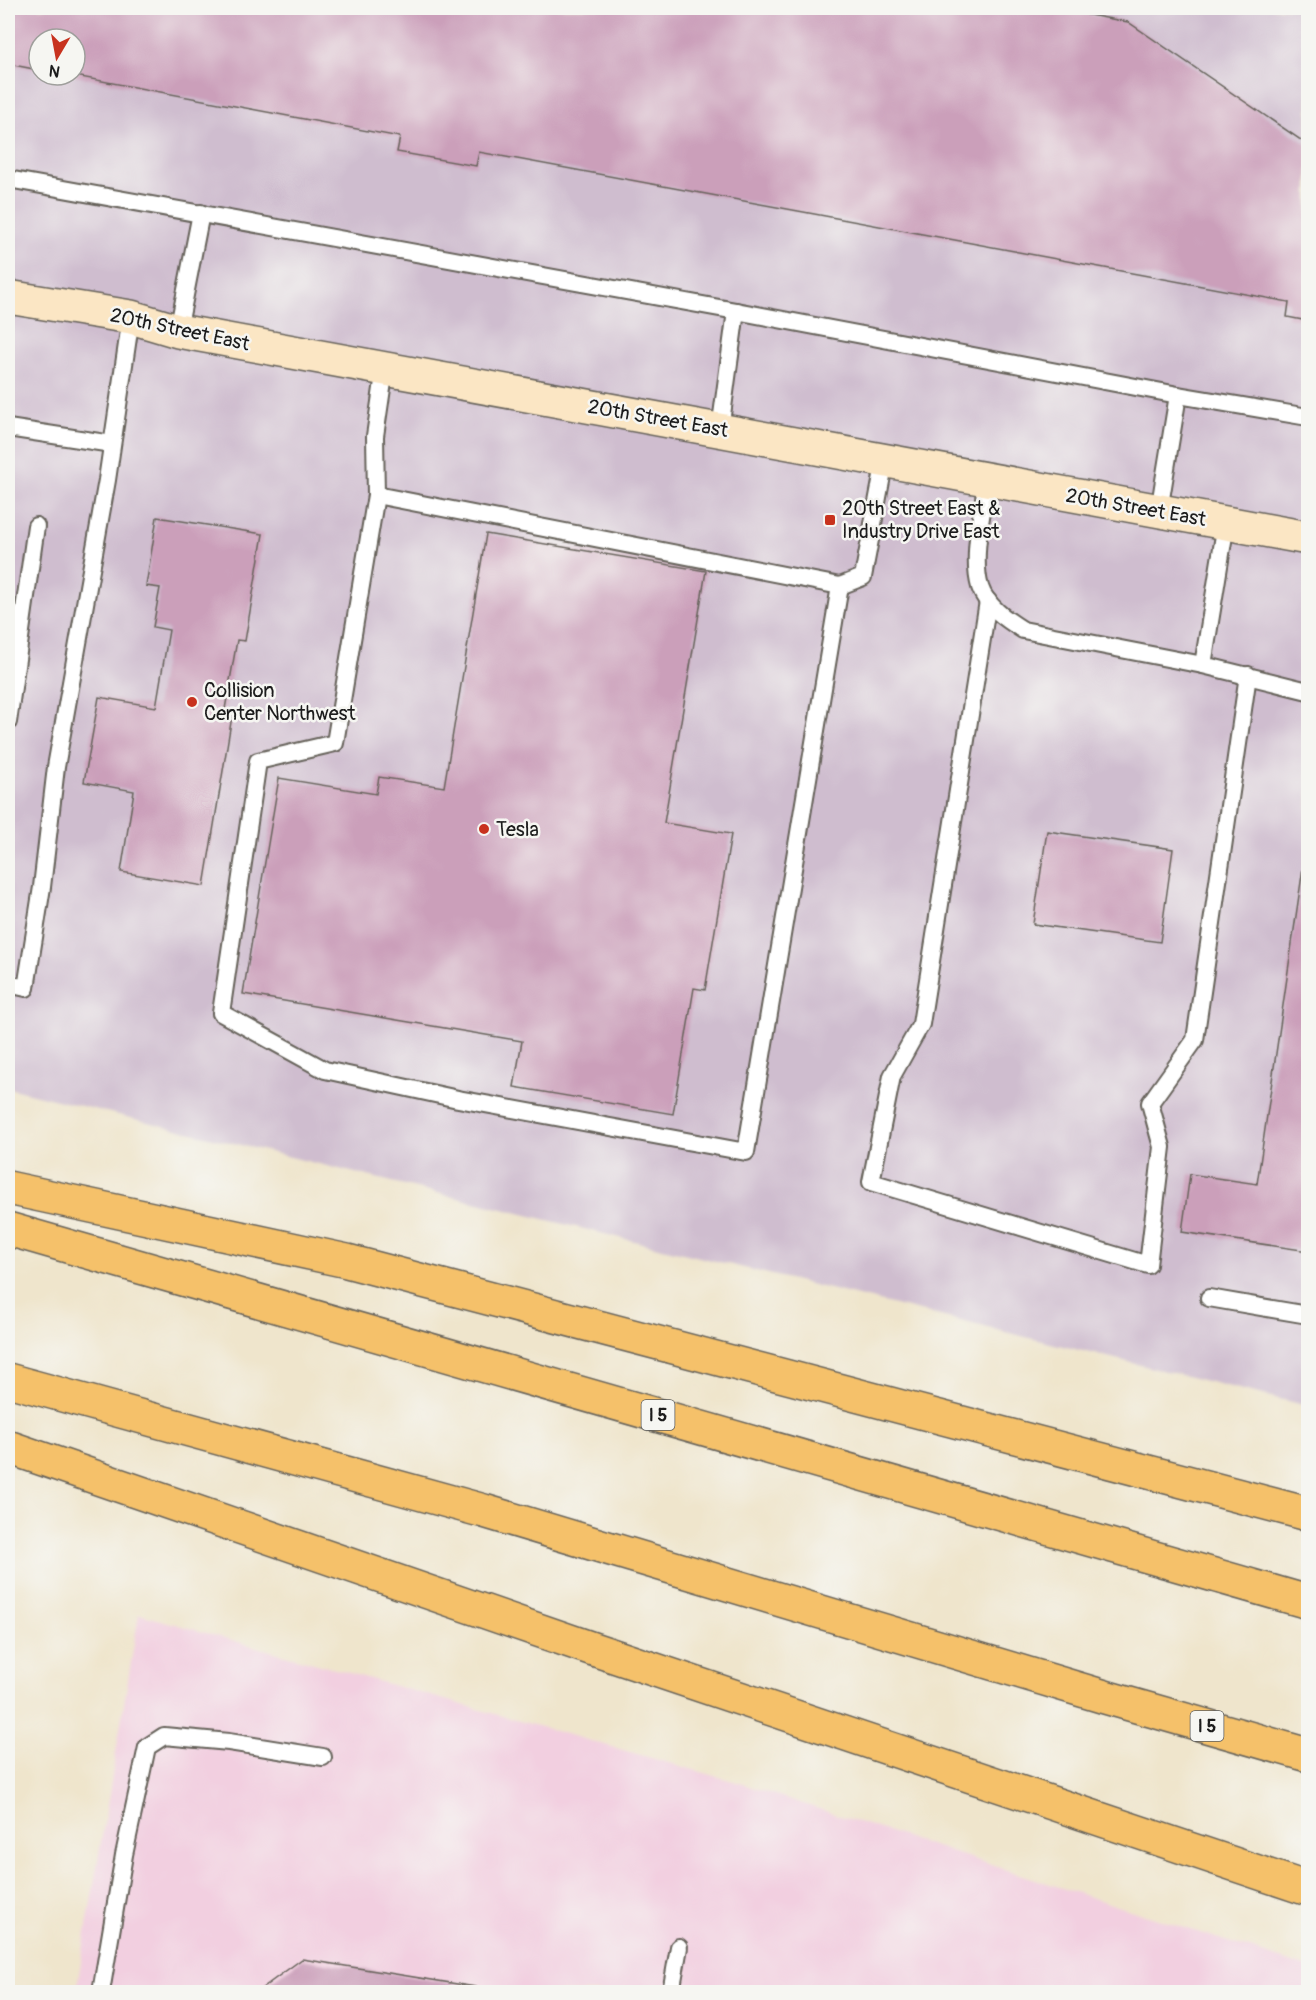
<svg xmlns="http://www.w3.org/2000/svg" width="1316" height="2000" viewBox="0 0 1316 2000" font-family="Pangolin,sans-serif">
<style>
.built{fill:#f2cfe0}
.industrial{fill:#cfbdcf;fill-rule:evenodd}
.building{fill:#cb9fba}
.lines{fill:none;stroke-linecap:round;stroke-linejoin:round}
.service-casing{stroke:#66625a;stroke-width:20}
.secondary-casing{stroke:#66625a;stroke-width:36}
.motorway-casing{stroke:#66625a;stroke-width:36}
.service{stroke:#fff;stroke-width:16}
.secondary{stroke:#fbe6c4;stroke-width:33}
.motorway{stroke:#f5c16b;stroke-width:33}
.poi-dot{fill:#c8321e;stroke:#f6f6f2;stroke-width:2}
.labels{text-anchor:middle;stroke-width:5;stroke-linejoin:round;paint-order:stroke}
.shield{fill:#f6f6f2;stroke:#5d5d5c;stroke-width:1.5}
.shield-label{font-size:18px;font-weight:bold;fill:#1c1c1c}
.street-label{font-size:20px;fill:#1c1c1c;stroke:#f6f6f2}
.poi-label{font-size:20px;fill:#1c1c1c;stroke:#f6f6f2;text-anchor:start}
</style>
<rect width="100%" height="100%" fill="#f6f6f2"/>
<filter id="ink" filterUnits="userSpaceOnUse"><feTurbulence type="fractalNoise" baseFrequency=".0167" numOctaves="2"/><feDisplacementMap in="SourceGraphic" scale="12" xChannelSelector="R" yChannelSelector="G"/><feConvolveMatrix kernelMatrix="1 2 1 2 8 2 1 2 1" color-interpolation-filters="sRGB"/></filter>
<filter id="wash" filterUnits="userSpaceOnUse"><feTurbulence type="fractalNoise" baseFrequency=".008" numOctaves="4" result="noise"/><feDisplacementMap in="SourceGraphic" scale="24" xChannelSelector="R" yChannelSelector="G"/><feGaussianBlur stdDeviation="1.35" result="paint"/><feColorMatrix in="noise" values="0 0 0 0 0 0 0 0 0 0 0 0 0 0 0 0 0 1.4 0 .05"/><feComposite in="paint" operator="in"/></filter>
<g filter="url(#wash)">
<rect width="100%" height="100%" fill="#efe5cc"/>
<path class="built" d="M139,1614L733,1781L1308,1968V1992H76Z"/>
<path class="industrial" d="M8,8H1308V1406L8,1088ZM39,39H75V75H39Z"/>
<g id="blocks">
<g class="building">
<path d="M8,8H1051L1128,22L1308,145V321L1287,317L1289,302L479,152L476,166L397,152L400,137L75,76V39H39V70L8,64Z"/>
<path d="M157,517L263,534L245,641L237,640L224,715L232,716L204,886L121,872L134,791L84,782L99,697L156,707L169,630L153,627L160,588L146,586Z"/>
<path d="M486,534L706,571L664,823L731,834L705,990L694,988L673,1114L514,1087L522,1041L243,994L279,778L376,794L379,777L444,787Z"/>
<path d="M1047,831L1173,849L1160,942L1033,924Z"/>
<path d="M1304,861H1308V1251L1182,1232L1190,1174L1257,1184Z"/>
<path d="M302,1959L500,1991V1992H257Z"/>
</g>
</g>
</g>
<g filter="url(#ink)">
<use href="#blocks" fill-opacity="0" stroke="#66625a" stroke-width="1.5"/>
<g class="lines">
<defs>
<g id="service">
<path d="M8,179L736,311L1178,395L1308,417"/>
<path d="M178,331L201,213"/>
<path d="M385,368L375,436L376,495L335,743L258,761L221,1013L325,1070L458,1099L746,1152L840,586"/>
<path d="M8,428L112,444"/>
<path d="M720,430L736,311"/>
<path d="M987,479C983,511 971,556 980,587C986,606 1007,620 1023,630L1203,665"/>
<path d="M376,495L840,586L863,577L885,460"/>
<path d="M1159,511L1178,395"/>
<path d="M1226,523L1203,665L1308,691"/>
<path d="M988,601L921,1024L892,1076L871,1182L1148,1265L1162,1147L1150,1103L1195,1040L1248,675"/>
<path d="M8,722L36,526"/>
<path d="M8,984L26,988L42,887L56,767L107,480L131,317"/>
<path d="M1209,1298L1308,1315"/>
<path d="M101,1992L124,1855L147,1747L164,1736L229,1742L323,1757"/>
<path d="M671,1992L679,1947"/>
</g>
<path id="secondary" d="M8,297L131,317L178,331L1308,538"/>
<g id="motorway">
<path d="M8,1188L347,1261L1308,1514"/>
<path d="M8,1229L1308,1602"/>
<path d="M8,1380L484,1511L1105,1697L1308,1755"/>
<path d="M8,1447L593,1649L1308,1889"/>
</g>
</defs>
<use href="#service" class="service-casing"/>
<use href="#secondary" class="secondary-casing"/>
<use href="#motorway" class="motorway-casing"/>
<use href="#service" class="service"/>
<use href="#secondary" class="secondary"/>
<use href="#motorway" class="motorway"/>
</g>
</g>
<g class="poi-dot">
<rect x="824" y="514" width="12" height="12" rx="3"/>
<circle cx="192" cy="702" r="6"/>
<circle cx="484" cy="829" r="6"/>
</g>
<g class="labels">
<g class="shield">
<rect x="641.5" y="1400" width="33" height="30" rx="4.5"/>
<rect x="1190.5" y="1711" width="33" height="30" rx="4.5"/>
</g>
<g class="shield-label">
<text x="658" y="1421">I 5</text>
<text x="1207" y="1732">I 5</text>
</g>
<g class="street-label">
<text transform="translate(180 329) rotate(12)" y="7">20th Street East</text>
<text transform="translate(658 418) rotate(10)" y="7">20th Street East</text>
<text transform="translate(1136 507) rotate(10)" y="7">20th Street East</text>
</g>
<g class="poi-label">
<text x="842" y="515">20th Street East &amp;<tspan x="842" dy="23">Industry Drive East</tspan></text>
<text x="204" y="697">Collision<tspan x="204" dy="23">Center Northwest</tspan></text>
<text x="496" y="836">Tesla</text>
</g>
</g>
<rect width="1316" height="2000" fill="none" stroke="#f6f6f2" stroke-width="30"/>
<g transform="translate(57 57) rotate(190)"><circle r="28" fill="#f6f6f2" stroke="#9f9f9c" stroke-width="1.5"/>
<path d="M0-4.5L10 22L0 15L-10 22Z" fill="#c8321e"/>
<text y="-9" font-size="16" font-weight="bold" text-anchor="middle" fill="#1c1c1c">N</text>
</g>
</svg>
